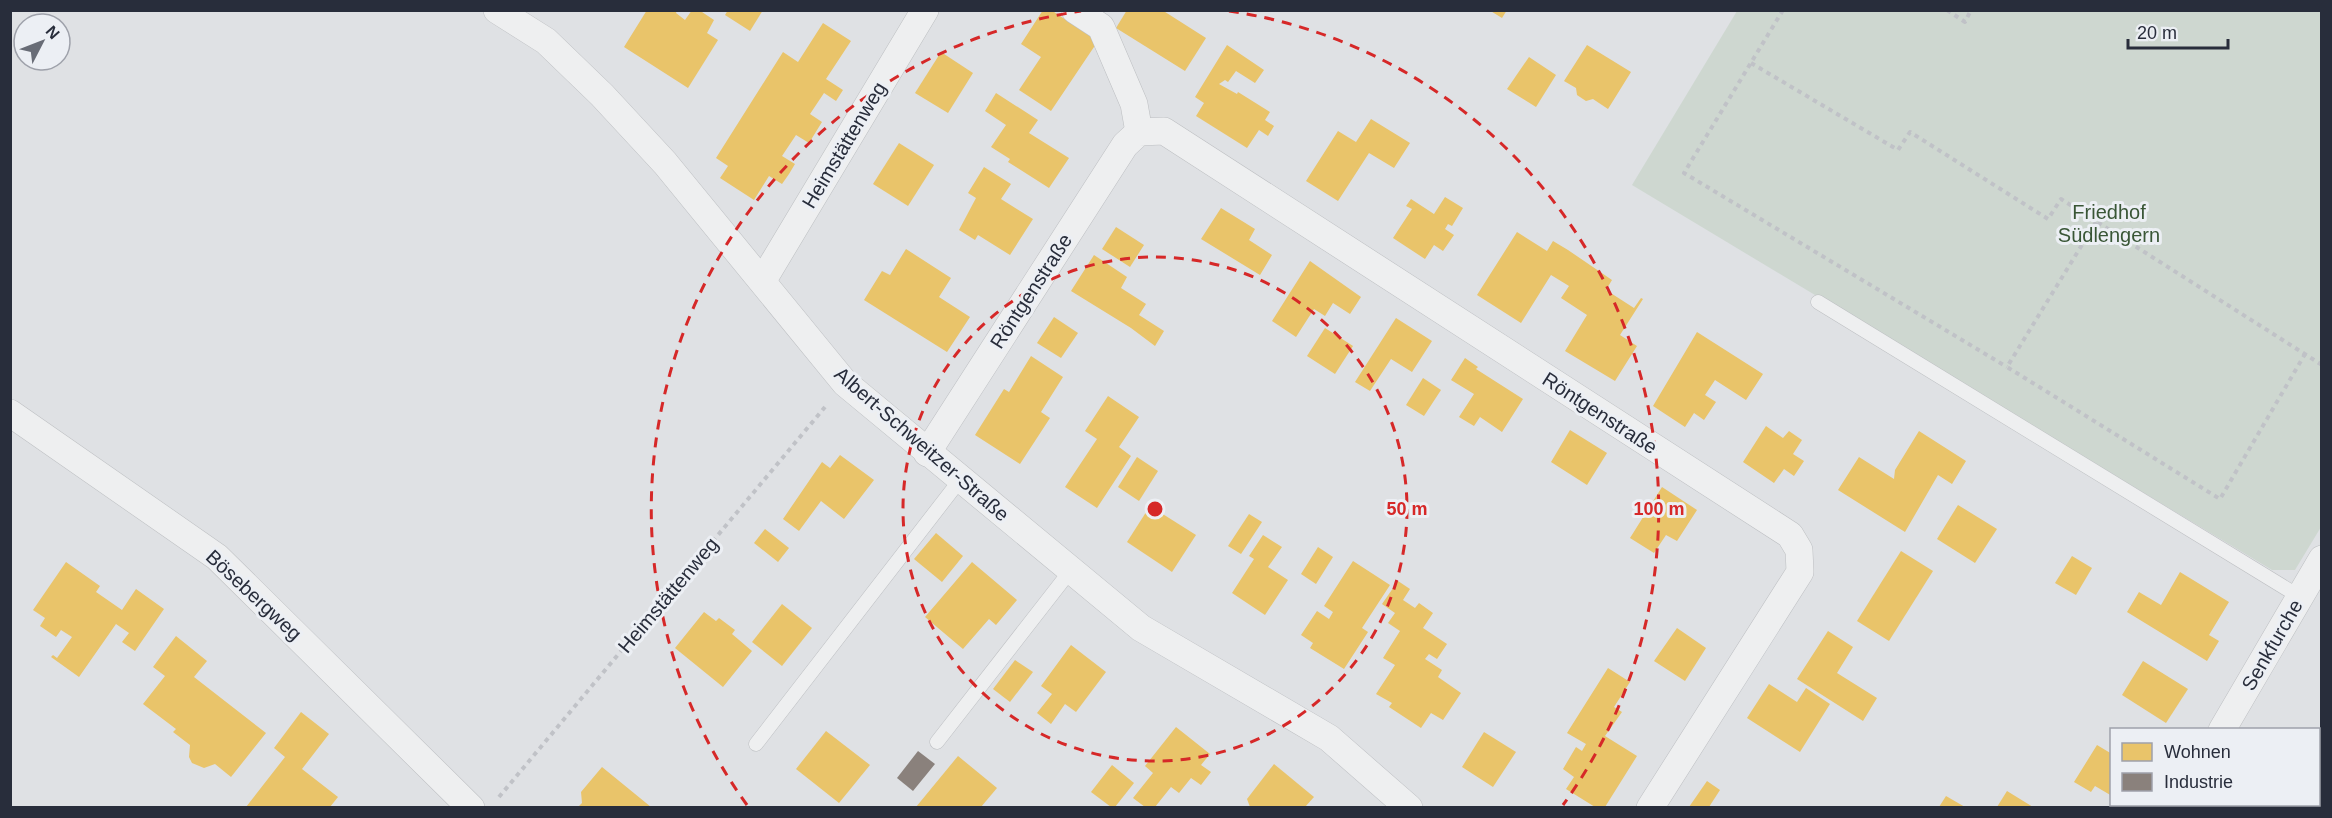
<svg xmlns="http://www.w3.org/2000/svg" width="2332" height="818" viewBox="0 0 2332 818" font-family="Helvetica,sans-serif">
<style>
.green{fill:#ced7d0}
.homes{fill:#e9c46a}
.industry{fill:#8a817c}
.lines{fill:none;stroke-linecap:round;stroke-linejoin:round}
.service-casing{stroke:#bdbfc2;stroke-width:15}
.minor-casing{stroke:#bdbfc2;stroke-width:28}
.path{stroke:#c0c2c7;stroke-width:4;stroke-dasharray:4.5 4.5;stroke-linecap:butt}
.service{stroke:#eeeff0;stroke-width:14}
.minor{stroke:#eeeff0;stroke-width:27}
.ring{fill:none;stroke:#d62828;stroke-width:3;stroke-dasharray:10 8}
.labels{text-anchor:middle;stroke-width:6;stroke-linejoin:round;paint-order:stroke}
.street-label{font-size:20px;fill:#282d3b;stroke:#eceff4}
.park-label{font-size:20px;fill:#395636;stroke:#eceff4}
.centre{fill:#d62828;stroke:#eceff4;stroke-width:3}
.ring-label{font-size:18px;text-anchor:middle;font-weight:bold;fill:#d62828;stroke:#eceff4;stroke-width:6;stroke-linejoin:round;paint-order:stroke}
</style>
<rect width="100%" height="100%" fill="#dfe1e4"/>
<path class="green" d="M1737,11H2321V527L2295,570H2272L1632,185Z"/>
<g class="homes">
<path d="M647,10H677L676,13L685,20L692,10H699L714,20L707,33L718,40L688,88L624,47Z"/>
<path d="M728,10H763L750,31L725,15Z"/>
<path d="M1043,10H1051L1098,41L1051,111L1019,90L1041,57L1021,44Z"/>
<path d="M1127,10H1162L1206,38L1185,71L1116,28Z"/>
<path d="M1489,10H1507L1502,18Z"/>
<path d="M823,23L851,41L826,79L843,90L836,101L824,93L810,114L822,122L809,143L796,135L782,156L795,164L789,174L782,184L769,176L754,200L720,178L728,166L716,158L783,52L798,62Z"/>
<path d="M1227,45L1264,70L1255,83L1236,71L1228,82L1225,80L1219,84L1237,94L1238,92L1270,112L1265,120L1274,126L1268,136L1259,130L1247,148L1196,116L1204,103L1195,97Z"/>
<path d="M1587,45L1631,72L1608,109L1593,99L1586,101L1577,95L1576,88L1564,81Z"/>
<path d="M941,52L973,73L948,113L915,93Z"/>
<path d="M1529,57L1556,75L1536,107L1507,89Z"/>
<path d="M996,93L1038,120L1029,133L1069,158L1049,188L1008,162L1010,159L991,147L1006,125L985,111Z"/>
<path d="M1371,119L1410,143L1394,168L1369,153L1338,201L1306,181L1338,131L1356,142Z"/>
<path d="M899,143L934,165L908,206L873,184Z"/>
<path d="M984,167L1011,184L1001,199L1033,219L1010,255L978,235L975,240L959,230L976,198L968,193Z"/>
<path d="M1445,197L1463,208L1452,226L1448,224L1445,229L1454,235L1443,251L1434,245L1425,259L1393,238L1412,209L1406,206L1411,199L1434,214Z"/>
<path d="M1221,208L1255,229L1249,240L1272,255L1260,275L1201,239Z"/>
<path d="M1116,227L1144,245L1130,267L1102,249Z"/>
<path d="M1517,232L1547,251L1553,241L1568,250L1612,280L1606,290L1634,308L1641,298L1643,299L1620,335L1637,346L1615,381L1565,351L1587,315L1561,298L1569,286L1551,275L1521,323L1477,295Z"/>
<path d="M906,249L951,278L939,297L970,317L947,352L864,300L882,271L890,275Z"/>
<path d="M1094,255L1127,277L1121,288L1146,304L1139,315L1164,331L1155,346L1131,328L1071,291Z"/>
<path d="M1310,261L1361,297L1350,314L1333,303L1325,316L1314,309L1296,337L1272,321Z"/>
<path d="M1054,317L1078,333L1061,358L1037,343Z"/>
<path d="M1396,318L1432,341L1412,372L1391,359L1370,391L1355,382Z"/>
<path d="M1325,328L1353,346L1335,374L1307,356Z"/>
<path d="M1697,332L1763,374L1746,400L1715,380L1705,395L1716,402L1704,420L1694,413L1685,427L1653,406Z"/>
<path d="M1031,356L1063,377L1041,412L1050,418L1020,464L975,435L1004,389L1009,392Z"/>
<path d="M1465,358L1478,367L1476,369L1523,399L1502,432L1480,417L1474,426L1459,417L1474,394L1451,380Z"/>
<path d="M1423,378L1441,390L1424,416L1406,405Z"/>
<path d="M1108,396L1139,417L1119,447L1131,456L1097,508L1065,487L1097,439L1085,431Z"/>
<path d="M1766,426L1783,438L1789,431L1802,440L1793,454L1804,461L1794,476L1784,469L1774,483L1743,462Z"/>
<path d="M1570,430L1607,453L1587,485L1551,462Z"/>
<path d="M1919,431L1966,461L1952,484L1938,475L1905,532L1838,490L1859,457L1894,479L1895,470Z"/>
<path d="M840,455L874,480L844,519L821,501L799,531L783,519L822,462L830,468Z"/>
<path d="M1137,457L1158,471L1139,501L1118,487Z"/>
<path d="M1662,487L1697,510L1677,541L1666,535L1654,553L1630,538Z"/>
<path d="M1958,505L1997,529L1975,563L1937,539Z"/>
<path d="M1150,506L1196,535L1172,572L1127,542Z"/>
<path d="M1249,514L1262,522L1241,554L1228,546Z"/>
<path d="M765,529L789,548L778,562L754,543Z"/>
<path d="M936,533L963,556L942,582L914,559Z"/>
<path d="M1263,535L1282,547L1268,567L1288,580L1265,615L1232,593L1254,559L1249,556Z"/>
<path d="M1318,547L1333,557L1316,584L1301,574Z"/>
<path d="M1901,551L1933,571L1889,641L1857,621Z"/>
<path d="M2072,556L2092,568L2076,595L2055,583Z"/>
<path d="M1353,561L1390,585L1362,628L1368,632L1344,669L1310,648L1313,643L1301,635L1317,611L1329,619L1333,612L1324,606Z"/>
<path d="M66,562L100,586L96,592L122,610L136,589L164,609L135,651L122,642L129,633L116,624L79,677L51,657L53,655L57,658L72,637L61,630L56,637L40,626L45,618L33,610Z"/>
<path d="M972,562L1017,600L996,625L989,619L963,649L925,617Z"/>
<path d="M2180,572L2229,602L2209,635L2219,641L2207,661L2127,612L2139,592L2161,605Z"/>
<path d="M1398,581L1410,589L1403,600L1415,608L1419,603L1433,613L1423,628L1447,644L1437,659L1429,654L1425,659L1442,670L1438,677L1461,693L1443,720L1431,713L1421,728L1389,707L1392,703L1376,694L1395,665L1383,658L1400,631L1388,623L1395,613L1382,604Z"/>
<path d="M782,604L812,628L782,666L752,642Z"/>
<path d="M704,612L716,621L719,618L735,630L732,634L752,651L723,687L675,648Z"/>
<path d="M1677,628L1706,648L1685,681L1654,661Z"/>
<path d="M1828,631L1853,647L1837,673L1877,698L1863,721L1797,679Z"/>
<path d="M176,636L207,661L194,677L266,733L231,777L215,764L204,768L192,763L189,757L190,745L173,732L176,729L143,704L165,676L153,667Z"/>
<path d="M1071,645L1106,672L1076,712L1065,704L1051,724L1037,713L1052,694L1041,686Z"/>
<path d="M1015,660L1033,672L1010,702L993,689Z"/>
<path d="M2143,661L2188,689L2166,723L2122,695Z"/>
<path d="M1608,668L1630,682L1614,707L1622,712L1605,736L1637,756L1605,807H1595L1566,789L1574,777L1563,769L1576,747L1582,751L1586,744L1567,733Z"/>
<path d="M1769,684L1797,702L1806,688L1830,704L1800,752L1747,718Z"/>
<path d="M301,712L329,734L302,769L338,797L330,807H246L285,757L274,748Z"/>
<path d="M1176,727L1210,754L1201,765L1211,772L1201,785L1191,778L1179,793L1171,787L1155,807H1145L1133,798L1153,773L1145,766Z"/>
<path d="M826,731L870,765L839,803L796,769Z"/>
<path d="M1484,732L1516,752L1493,787L1462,767Z"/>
<path d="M2097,745L2112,754V796L2095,786L2091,792L2074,782Z"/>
<path d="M958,756L997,788L981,807H916Z"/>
<path d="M1274,764L1314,797L1305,807H1250L1247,799Z"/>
<path d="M1112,765L1134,783L1115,807H1111L1091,792Z"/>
<path d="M602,767L651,807H578L582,803L581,792Z"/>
<path d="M1707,781L1720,790L1709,807H1689Z"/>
<path d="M2007,791L2033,807H1997Z"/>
<path d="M1946,796L1965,807H1939Z"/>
</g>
<path class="industry" d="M918,751L935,764L913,791L897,778Z"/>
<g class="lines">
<defs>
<g id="service">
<path d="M1818,302L2300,597"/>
<path d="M937,742L1071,570"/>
<path d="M756,744L960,480"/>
</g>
<g id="minor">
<path d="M497,10L546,41L602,95L665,163L845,383L1141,628L1329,738L1409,808"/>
<path d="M1075,10L1101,27L1134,104L1139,132"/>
<path d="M763,280L925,10"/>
<path d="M10,413L217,557L471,808"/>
<path d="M927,453L1125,145L1139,132L1164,131L1790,535L1799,550L1800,572L1650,808"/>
<path d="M2222,730L2322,559"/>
<path d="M2176,808L2178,804"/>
</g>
</defs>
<use href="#service" class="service-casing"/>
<use href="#minor" class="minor-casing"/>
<g class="path">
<path d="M1783,10L1684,173L2007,367"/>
<path d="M1947,10L1965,22L1971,10"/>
<path d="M1751,63L1898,150L1910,132L2048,219L2061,199L2322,365"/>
<path d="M2096,222L2007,367L2220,499L2305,354"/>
<path d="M499,797L825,407"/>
</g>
<use href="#service" class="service"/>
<use href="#minor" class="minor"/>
</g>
<g class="ring">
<circle cx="1155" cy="509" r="252"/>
<path d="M747 805A504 504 0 0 1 1081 11M1229 11A504 504 0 0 1 1563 805"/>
</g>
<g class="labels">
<g class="street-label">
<text transform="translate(844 145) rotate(-59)" y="7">Heimstättenweg</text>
<text transform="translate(1031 291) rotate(-57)" y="7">Röntgenstraße</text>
<text transform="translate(1600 413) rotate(33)" y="7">Röntgenstraße</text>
<text transform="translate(922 444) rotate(41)" y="7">Albert-Schweitzer-Straße</text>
<text transform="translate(254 595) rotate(43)" y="7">Bösebergweg</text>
<text transform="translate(668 595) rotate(-50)" y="7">Heimstättenweg</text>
<text transform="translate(2272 645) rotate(-60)" y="7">Senkfurche</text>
</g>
<g class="park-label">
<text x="2109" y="219">Friedhof<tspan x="2109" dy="23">Südlengern</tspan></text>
</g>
</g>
<circle cx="1155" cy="509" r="9" class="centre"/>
<g class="ring-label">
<text x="1407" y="515">50 m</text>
<text x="1659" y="515">100 m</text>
</g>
<rect width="2332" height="818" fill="none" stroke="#282d3b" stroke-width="24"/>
<rect x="2110" y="728" width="210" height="78" fill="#eceff4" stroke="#9ea1aa" stroke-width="1.5"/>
<rect x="2122" y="743" width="30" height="18" fill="#e9c46a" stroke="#9ea1aa" stroke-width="1.5"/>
<text x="2164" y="758" font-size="18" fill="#282d3b">Wohnen</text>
<rect x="2122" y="773" width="30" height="18" fill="#8a817c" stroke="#9ea1aa" stroke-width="1.5"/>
<text x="2164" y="788" font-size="18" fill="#282d3b">Industrie</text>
<g transform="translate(42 42) rotate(48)"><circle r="28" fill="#eceff4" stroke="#9ea1aa" stroke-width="1.5"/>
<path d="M0-4.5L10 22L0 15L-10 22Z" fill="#686c76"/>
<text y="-9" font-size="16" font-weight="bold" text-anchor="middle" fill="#282d3b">N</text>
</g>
<path d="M2128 39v9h100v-9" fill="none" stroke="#282d3b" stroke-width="3"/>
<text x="2137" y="39" font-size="18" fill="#282d3b" stroke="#eceff4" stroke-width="4.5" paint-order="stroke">20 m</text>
</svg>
